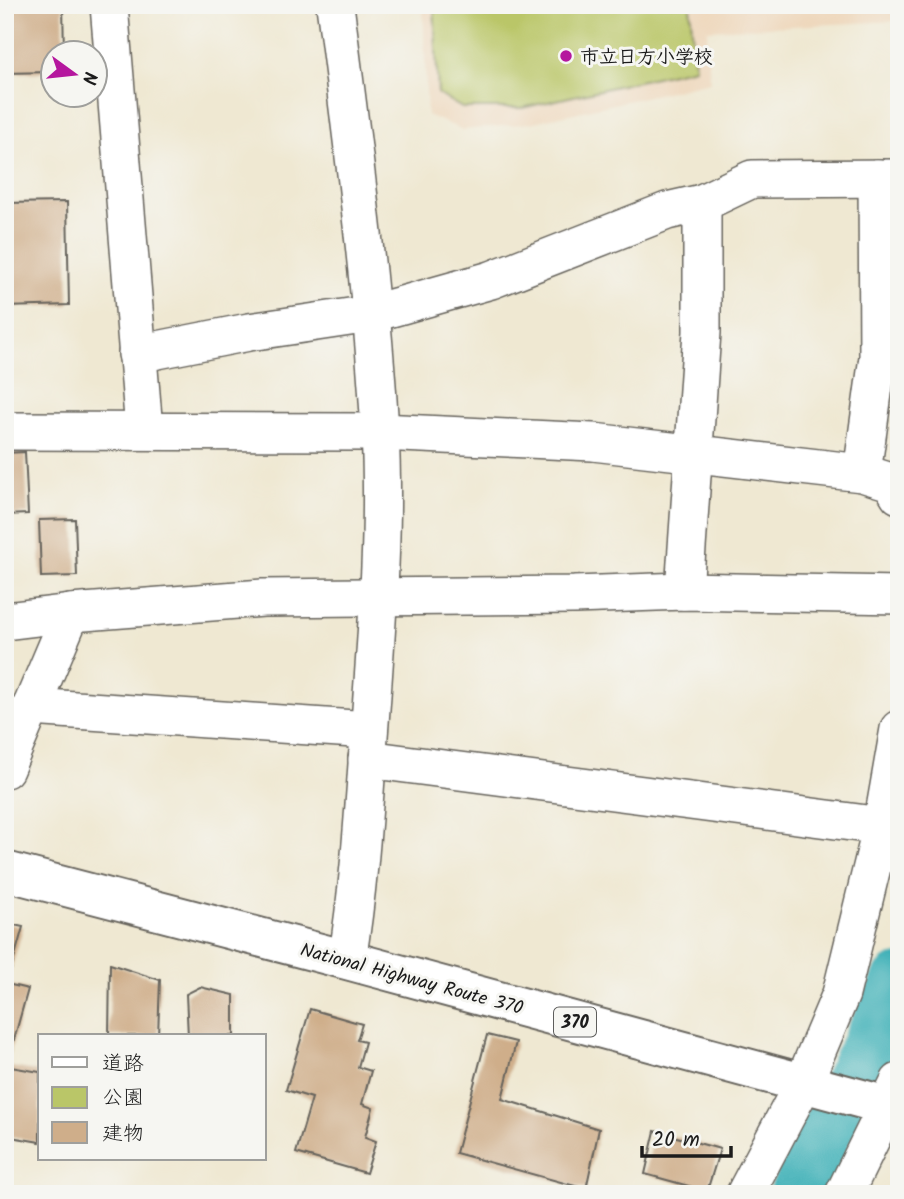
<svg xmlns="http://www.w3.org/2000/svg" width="904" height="1199" viewBox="0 0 904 1199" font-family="Kalam,'Klee One',sans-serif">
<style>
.built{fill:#eed7bb}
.green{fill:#bac668;stroke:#6b7142;stroke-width:2}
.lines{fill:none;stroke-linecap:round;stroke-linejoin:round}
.river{stroke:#40b1b8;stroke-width:54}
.building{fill:#cfae8a}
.minor-casing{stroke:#66635c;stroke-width:40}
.highway-casing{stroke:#66635c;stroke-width:42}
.minor{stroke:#fff;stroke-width:37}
.highway{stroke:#fff;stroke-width:38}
.poi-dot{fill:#b5179e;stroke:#f6f6f2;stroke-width:2.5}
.labels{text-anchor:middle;stroke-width:6;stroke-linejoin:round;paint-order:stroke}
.shield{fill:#f6f6f2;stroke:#5d5d5c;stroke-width:2}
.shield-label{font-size:18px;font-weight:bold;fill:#1c1c1c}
.poi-label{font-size:19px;font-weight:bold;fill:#1c1c1c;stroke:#f6f6f2;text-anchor:start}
.street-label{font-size:19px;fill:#1c1c1c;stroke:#f6f6f2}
</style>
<rect width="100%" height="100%" fill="#f6f6f2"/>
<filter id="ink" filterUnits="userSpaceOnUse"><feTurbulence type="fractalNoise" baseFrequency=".0143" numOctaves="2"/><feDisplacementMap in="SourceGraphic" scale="14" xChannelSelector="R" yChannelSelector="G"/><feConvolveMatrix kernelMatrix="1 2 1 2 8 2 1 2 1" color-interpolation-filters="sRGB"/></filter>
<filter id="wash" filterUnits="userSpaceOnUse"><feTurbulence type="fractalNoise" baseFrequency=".00686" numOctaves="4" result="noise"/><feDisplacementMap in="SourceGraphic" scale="28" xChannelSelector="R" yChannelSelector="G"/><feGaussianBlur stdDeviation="1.57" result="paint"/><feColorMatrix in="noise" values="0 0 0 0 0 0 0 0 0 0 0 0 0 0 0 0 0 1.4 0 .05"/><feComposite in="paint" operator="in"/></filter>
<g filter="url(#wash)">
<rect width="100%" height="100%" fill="#efe8d2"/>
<path class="built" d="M423,5H899V21L707,30L710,82L530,123L463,130L427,115Z"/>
<path class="green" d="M434,5H690L695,68L522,108H462L438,94Z"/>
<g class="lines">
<path class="river" d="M796,1194L899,981"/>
</g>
<g id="blocks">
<g class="building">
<path d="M5,5H63L64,52H52V72L5,73Z"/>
<path d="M67,202L69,305L5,307V203Z"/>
<path d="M25,452L28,514L5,515V453Z"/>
<path d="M75,519L77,576L41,577L39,520Z"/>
<path d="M5,923L23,927L7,984L28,989L8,1061L5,1060Z"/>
<path d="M110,964L160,980L158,1036H109Z"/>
<path d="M200,987L234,995V1036H188L186,994Z"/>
<path d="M310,1009L362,1024L357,1040L365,1042L358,1067L371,1071L362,1104L373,1108L365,1137L376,1141L366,1173L296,1153L312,1098L286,1090Z"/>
<path d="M487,1035L516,1042L502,1099L599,1129L586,1189L456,1153Z"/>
<path d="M5,1066L40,1072V1142L5,1136Z"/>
<path d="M655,1131L720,1149L707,1191L645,1174Z"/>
</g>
</g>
</g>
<g filter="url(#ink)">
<use href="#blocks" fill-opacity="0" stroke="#66635c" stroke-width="2"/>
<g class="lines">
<defs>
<g id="minor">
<path d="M109,5L144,430"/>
<path d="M335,5C353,147 372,289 380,432C385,529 377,626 370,723C364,802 360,882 347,960"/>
<path d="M137,354L249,332L370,314L491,280L667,211L702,203L752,179L899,178"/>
<path d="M5,431L380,432L593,442L862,473L891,482L899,495"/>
<path d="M862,473L878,357L877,178"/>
<path d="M684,591L702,332V203"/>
<path d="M5,621L71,613L263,598L574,595L684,591L899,595"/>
<path d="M31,707L369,730"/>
<path d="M367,759L882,826"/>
<path d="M5,769L71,613"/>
<path d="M745,1194L803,1084L841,994L882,826L899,729"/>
<path d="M844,1194L899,1082"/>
</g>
<path id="highway" d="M5,871L347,960L899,1109"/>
</defs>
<use href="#minor" class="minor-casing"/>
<use href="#highway" class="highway-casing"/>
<use href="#minor" class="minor"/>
<use href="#highway" class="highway"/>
</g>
</g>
<circle class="poi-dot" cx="566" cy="56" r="7"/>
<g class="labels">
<rect class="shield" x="554" y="1007.5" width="42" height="29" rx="5"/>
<g class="shield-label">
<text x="575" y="1028">370</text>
</g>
<g class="poi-label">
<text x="580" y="63">市立日方小学校</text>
</g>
<g class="street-label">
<text transform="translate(412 978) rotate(15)" y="7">National Highway Route 370</text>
</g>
</g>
<rect width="904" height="1199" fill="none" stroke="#f6f6f2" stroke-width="28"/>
<rect x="38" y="1034" width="228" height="126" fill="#f6f6f2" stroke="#9f9f9c" stroke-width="2"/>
<rect x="52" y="1057" width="35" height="10" fill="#ffffff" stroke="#9f9f9c" stroke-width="2"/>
<text x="102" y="1070" font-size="21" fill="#1c1c1c">道路</text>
<rect x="52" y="1087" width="35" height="21" fill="#bac668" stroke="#9f9f9c" stroke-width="2"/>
<text x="102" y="1104" font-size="21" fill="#1c1c1c">公園</text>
<rect x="52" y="1122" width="35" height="21" fill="#cfae8a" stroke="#9f9f9c" stroke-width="2"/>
<text x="102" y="1140" font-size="21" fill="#1c1c1c">建物</text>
<g transform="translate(74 74) rotate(105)"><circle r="33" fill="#f6f6f2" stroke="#9f9f9c" stroke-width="2"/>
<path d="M0-5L12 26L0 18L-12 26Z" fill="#b5179e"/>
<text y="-10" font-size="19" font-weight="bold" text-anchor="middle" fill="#1c1c1c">N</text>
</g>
<path d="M642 1146v10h89v-10" fill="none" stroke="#1c1c1c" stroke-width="3.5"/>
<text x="652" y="1146" font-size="21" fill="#1c1c1c" stroke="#f6f6f2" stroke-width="5" paint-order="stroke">20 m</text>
</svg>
